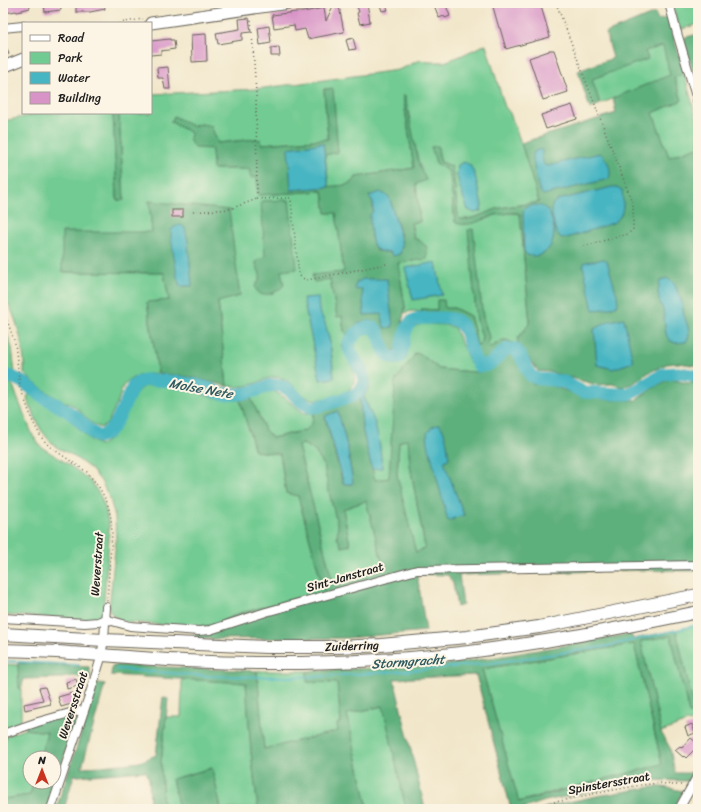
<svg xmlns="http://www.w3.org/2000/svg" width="701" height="812" viewBox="0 0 701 812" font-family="Sriracha,sans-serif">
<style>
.green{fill:#72cb92;stroke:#477457;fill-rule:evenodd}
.forest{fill:#5daf7c;stroke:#3c664c;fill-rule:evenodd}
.water{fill:#47b5c2;stroke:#32686f}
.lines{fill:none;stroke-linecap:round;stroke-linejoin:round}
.stream{stroke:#47b5c2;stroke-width:2}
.river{stroke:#47b5c2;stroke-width:13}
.building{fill:#d894c7}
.minor-casing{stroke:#676359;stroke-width:10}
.major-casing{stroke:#676359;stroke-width:13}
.highway-casing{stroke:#676359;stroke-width:14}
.path{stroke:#676359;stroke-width:1.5;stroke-dasharray:1 3;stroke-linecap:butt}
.minor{stroke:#fff;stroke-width:8}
.major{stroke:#fff;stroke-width:11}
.highway{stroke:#fff;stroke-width:12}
.labels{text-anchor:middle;stroke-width:4;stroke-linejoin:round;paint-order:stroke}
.street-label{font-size:12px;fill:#1c1c1c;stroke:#fcf5e5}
.water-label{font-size:13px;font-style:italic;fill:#2d595e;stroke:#fcf5e5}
</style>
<rect width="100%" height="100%" fill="#fcf5e5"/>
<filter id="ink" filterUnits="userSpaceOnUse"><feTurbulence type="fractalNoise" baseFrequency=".025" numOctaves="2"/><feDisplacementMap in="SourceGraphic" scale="8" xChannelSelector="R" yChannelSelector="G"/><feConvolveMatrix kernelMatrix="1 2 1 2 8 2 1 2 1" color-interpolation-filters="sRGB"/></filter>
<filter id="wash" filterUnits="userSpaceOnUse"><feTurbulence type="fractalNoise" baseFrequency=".012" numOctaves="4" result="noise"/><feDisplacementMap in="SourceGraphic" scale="16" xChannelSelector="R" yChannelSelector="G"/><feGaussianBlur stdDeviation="0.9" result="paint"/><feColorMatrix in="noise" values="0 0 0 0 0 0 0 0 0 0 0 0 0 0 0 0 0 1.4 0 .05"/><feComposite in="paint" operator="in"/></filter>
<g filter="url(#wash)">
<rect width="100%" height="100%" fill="#f1e6c9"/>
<g class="green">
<path d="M672,3H696L698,9V24L679,30Z"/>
<path d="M486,45L505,107L510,113L521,143L539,202C526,204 508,206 496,209C485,213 472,220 460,219L458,216L454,180L451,166L441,162L439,156L438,146L431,147L443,168L448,171L450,175L455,222L487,219L495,215L504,214L510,213L520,214L530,323L519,338L518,343C511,344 511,341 506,340C501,339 495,345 491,347L488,346L487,345L489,337L483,318L469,230L476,313L477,321L482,337L480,345H477L474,330L470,316L454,308L437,310L422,309V312L412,311L404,313L405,307L398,263L427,259L420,241L414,238L411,222L420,221L416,183L426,180L419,165L403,96L414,168L356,177C349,187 340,186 329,187L325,155L338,152L332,89H324L328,139L262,144L261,140L255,139L218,143L211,126L201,124L192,126L174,117L171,122L192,133L190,138L212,149L213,169H250L257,176L259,195L323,191L326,213L336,212L344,272L312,275L330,279L337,316H342L344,331L347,334L341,345C348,360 366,382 344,393C341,395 336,396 332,397C324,399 316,401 308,398C298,393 292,381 281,378C271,375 263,381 254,384C245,387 237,387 227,386L218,301L239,296L149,201L152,232L62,272L164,273L169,301L147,302L158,373L139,375L131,379L123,386L117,404L107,424L101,428C89,424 83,413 74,406C69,403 62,401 57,398C45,391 33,383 24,373C25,355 20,331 13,314C11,307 6,301 3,294V121L43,113H113L117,200H124L119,113H151V94L257,89L398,70L408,66L415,62L421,60L429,62H444L458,57L482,46ZM319,310C330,332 332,354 334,378L320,380Z"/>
<path d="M663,45L671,75L600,104L591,79L648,59L645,51Z"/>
<path d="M684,73L698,123V147L669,157L653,113L682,100L674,77Z"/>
<path d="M3,321L12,348L15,373L3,369Z"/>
<path d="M425,324L445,325L454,327L470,363L480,372H473L439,369L423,356L415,353L412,359L389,478L375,481L372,469L382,467L370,413L364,397C365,394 368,391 369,388C374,371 356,358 354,342C357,339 363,333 367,332C375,331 376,347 379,353C381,357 390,363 394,364C399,365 403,361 406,359L409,337L412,328L418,325Z"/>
<path d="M3,380L11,383L14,388L17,397L33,436L41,447L62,460L79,472L92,483L101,497L106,511L109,527V539L103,613L99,618L94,620L3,615Z"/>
<path d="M146,386C159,385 172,385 184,388C194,390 202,394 211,397C220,400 231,399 240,400L255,451L280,454L286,493L298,496L324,591L237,614L215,625L195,627L125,622C118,619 111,616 109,609L116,540L115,517L110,499L101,481L91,469L72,455L56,447L49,440L41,430L28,402L27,397L29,394L67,417L84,434L92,441L100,445C117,440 129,406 137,392L140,389Z"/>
<path d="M274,391L284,397L304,413H314L312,423L306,430L272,438L265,430L251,398L264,392Z"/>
<path d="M408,439L410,465L425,548L415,554L397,475L399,442Z"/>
<path d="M303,444L314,450L324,465L328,488L338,527L337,537L342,547L350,545L343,509L366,501L384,568L333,584L298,446Z"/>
<path d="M696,625L698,634V728L696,721L687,722L661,732L640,641L671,635L689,713L695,712L676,630Z"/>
<path d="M634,644L662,765L549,793L518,802L482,669Z"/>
<path d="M3,664L18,665L19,688L21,689V723L15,727L3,731Z"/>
<path d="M257,671H307L308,682L337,683L341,723L338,732L264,749Z"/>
<path d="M182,679L246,683L251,752L258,809H221L212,768L172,779L179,809H163L161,763L166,717H181Z"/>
<path d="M384,706L406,809H368L347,714Z"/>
<path d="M25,729L47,732L40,758H30V782H34L30,795L3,799V748L7,735Z"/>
</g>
<g class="forest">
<path d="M655,13L658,20L668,17L684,73L674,78L682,100L653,113L669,157L698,147V366L678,363L667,364L648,373L634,383L623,387L612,384L597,385L550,372L538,371L518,343V338L530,323L520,214C514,212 510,213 504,214C501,215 498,214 495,215C484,219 465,229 455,222L450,175L448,171L436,163L431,147L438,146L439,156L441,162L451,166L454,180L458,216L460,219C472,221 485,213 496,209C508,206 526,205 539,202L521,143L616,113L613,98L670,75L663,46L645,51L648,59L592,79L600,104L590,109L578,71L613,58L606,33Z"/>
<path d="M698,34V88L683,38Z"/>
<path d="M324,89H333L338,152L325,155L323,143L292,190L346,185L353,182L356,177L414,168L403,96L405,95L419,165L426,180L416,184L420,222L411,223L414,238L420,241L427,247V259L398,263L405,307L400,336L396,349L392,352L387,349L381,330L376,323L372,321H365L357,324L353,330L347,334L344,331L342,316L337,317L330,279L314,282L312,275L344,272L336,213H326L323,191L258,195L257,177L251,178L249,169H213L212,149L195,148L190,142V138L191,133L171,122L174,116L192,126L201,124L211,126L218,143L255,139L261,140L262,144L328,139ZM369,196L390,199C393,214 401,229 402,244C402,247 401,251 400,254L377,251L374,247L371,238V227L373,211V202Z"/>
<path d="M113,113H119L124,200H117Z"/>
<path d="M289,200L297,269L281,271L284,285C276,293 272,294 262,295L257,291L255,287C256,284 259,281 260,278C261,272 256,268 256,262L265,256L261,201Z"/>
<path d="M149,201L229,210L240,296L218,302L227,386L190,377L158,373L147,302L169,300L164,273L62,272V232H152Z"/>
<path d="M473,229L483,318L489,337L487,345L488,346L491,347C502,342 501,337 513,343L502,350L491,358L480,361L477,359C474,346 471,321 456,315C447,311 432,313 422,312L421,309L437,310V300H444L445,308H454L470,316L474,330L477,345H480L482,337L477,321L476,313L468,230Z"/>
<path d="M416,353L423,356L439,369L473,372H480L492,368L503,360L507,355H513L519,362L530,382L534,384L553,386L584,397L612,400H636L656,386L670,379L687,383L698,382V571L641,570L459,575L463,605L457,607L453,583L448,575L417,574L426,631L347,638L195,639V627L215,625L237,614L324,591L298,496L286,493L280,454L255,451L240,400L251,398L265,430L272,438L306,430L312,423L314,413L360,398L362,428L375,480L389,478L391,442L394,404L395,381ZM337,412C344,429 347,447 350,465C351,471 353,478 352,484H343L325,417ZM408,439L410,465L425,547L416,553L397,475L399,442ZM303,444L314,450L324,465L328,488L338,527L337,537L342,547L350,545L343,509L366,501L384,568L333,584L298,446ZM443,462L464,515L448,521Z"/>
<path d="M676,630L695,712L689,713L671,636L641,641L661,732L670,748L675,773H693L688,781L647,780L545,801L522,809H511L476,675L394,679L425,809H406L383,706L347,714L368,809H258L251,752L246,683L111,675L112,667L118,665L257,671L264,749L338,731L337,724L341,722L337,683L307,682V671L443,665L509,655L631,634L633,639ZM634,644L662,764L519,802L482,669Z"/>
<path d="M18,663L89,667L91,679L74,676L62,678L24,679L21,689H19Z"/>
<path d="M98,683L105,684L82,767L101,766L140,762L156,755L163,697L168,699L161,763L163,809H150L149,779L146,771L78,776L74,775L64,809H56Z"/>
<path d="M81,708L46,809H3V799L30,795L34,782H54V758H40L47,732L25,729L24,725L21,723Z"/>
<path d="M212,768L221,809H179L172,779Z"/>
<path d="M652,787H663L683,791L674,809H542L550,806L597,796Z"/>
</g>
<g class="water">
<path d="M323,143L329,187L291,190L288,148Z"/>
<path d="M541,149L542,151V157L544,165L548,166L583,157L600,153C608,160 612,169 609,179L543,195L540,191L538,186L533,160V154L535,151Z"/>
<path d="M464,162L470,165L475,175L482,205L481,211L475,213L468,210L460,188L457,176L458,165Z"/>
<path d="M612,187H617L622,190C623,203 626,215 613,223L567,238H562L557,234L555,228L551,210L553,203L558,200Z"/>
<path d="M380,192L386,195L390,199L392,207L398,227L402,245L400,254L393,256L390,252C387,252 380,252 377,250C370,246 370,223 370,215L373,211V202L369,196Z"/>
<path d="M535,205L542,206L549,211C551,217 553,223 554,229C555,246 544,260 527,255L524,251L523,212L526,207Z"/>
<path d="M181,225L185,228L188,242L192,286H180L177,277L171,237V230L176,226Z"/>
<path d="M605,259L607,261L617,295L618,305L606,309L593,310L583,266L585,262Z"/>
<path d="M436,262L442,295L413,300L405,268Z"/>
<path d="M667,278L674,283L681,299L684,315L688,327L689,336L686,342L675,343L669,340L666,334L663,310L659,300L658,291L660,281Z"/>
<path d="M363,279H387L393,327L384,328L382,314L364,315L362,289H360L356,290L355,287L356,283Z"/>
<path d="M318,297L319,310L325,323L330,342L334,378L320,380L303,298Z"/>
<path d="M624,318L633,362L613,369L597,365L594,329L609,321Z"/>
<path d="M364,397L375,423L380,446L382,468L372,469L362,428L360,398Z"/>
<path d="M338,411L348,450L350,466L353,482L352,484H344L325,416Z"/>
<path d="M439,424C447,433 447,447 449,458L444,462L464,515L448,521L428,444L427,433L432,427Z"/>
</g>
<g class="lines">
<g class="stream">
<path d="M3,661L79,665"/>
<path d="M116,669L209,676L292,677L330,676L418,670L485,664L603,647L698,625"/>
<path d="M685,809L686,808"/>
</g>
<path class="river" d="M3,375C21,378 29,387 43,397C53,403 64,408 73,415C83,422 87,431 99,437C116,433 123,406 131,391C132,389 133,385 136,384C138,383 142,381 144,380C148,380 153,380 156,380C174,381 191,383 207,388C213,390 219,394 225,394C236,395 247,394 258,390C263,388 269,385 275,385C291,385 297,403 311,407C318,408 355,396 360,391C360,390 362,386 363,385C367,370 350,358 348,344C352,337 360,328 368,327C370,327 373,328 375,328C376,330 377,331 378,333C384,345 381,359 399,358C405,347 402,333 410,323C414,317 424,319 431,318C438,318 448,317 455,320C469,326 469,354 479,366C495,367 498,352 508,349C510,349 512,349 515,349L520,355L531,376L539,379L553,380L564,382L583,392L618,394H628L639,389L650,382L664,374L678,373L698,376"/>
</g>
<g id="blocks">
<g class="building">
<path d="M3,3H29L30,8L22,10V11L17,12L16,11L5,13V10L3,11Z"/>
<path d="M44,3H60L61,10L45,12Z"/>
<path d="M76,3H104L105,9L90,12H76Z"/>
<path d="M356,3H367L370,22L360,24L357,13L359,12Z"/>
<path d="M439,3H445L450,16L445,18L444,16L439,18L434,5Z"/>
<path d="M506,3H540L550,37L506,49L500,28H499L493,7Z"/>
<path d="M334,4L336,6H339L344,32L308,39L305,29L295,31L294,25L274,28L272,15L296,12H303L324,8L326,21Z"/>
<path d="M386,4L388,10L382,11L380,5Z"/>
<path d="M249,18L251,32L242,33V40L218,44L216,33L240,29L239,19Z"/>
<path d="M269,26L271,43L260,45L258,28Z"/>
<path d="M206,34L207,61L192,62L191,35Z"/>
<path d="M353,38L356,49L349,50L346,40Z"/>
<path d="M3,39L9,54L3,56Z"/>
<path d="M170,39V40H174L175,49L161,51V54L151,55V41Z"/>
<path d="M279,47L280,56H271V48Z"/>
<path d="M549,50H554L568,92L543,100L529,58L549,51Z"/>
<path d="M168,67L170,89H165L163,78H158L157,68Z"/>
<path d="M572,105L577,119L546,129L541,115Z"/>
<rect x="172" y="210" width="11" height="7"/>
<path d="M76,679L78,686L67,689L66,682Z"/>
<path d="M45,687L51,704L25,710L24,704L43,700L39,688Z"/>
<path d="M72,693L75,703L61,707L58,697Z"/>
<path d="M692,724L695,733L688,736L685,727Z"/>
<path d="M691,738L697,743L694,746L696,748L686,758L684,756L683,757L675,750L680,746L682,748Z"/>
</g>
</g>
</g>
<g filter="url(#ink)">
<use href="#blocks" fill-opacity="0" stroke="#676359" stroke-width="1"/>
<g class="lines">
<defs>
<g id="minor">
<path d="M669,3L677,33L698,103"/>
<path d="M3,28L23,26"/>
<path d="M3,618L85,623L98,622L105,619L130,626L199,631L210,630L266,612L417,570L698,565"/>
<path d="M3,734L38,722L77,711L84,710"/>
<path d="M51,809L93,684L100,661L104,640L106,607"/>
<path d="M679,809L698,775"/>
</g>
<g id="major">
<path d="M151,23L289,3"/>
<path d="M3,67L23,59"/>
</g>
<g id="highway">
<path d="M3,634L104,640L266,647H336L381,645L467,637L539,627L698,595"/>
<path d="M3,650C25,651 47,651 70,653C108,655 147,659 185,661C250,664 314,664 379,660C486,654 593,634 698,612"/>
</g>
</defs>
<use href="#minor" class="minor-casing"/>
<use href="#major" class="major-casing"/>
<use href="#highway" class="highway-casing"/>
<g class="path">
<path d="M556,3L633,204V229L628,234L581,247"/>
<path d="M297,7L325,3"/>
<path d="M119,23L143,19"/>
<path d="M257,199L288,198H290L291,201L299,275L302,278L307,280L386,264"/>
<path d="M193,212L230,209L257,199L256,93L251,18"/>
<path d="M3,309L15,343L20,387L33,422L41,437L50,447L87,472L99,487L107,502L111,518L112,533L107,601"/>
<path d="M531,809L546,804L593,794L641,785L660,783L673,785H684"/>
</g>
<use href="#minor" class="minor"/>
<use href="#major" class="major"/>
<use href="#highway" class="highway"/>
</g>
</g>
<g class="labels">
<g class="street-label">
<text transform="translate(97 564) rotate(-86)" y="4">Weverstraat</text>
<text transform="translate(345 577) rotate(-16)" y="4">Sint-Janstraat</text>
<text transform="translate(352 646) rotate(-2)" y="4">Zuiderring</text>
<text transform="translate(73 705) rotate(-72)" y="4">Weversstraat</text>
<text transform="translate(609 783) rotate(-10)" y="4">Spinstersstraat</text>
</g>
<g class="water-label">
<text transform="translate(201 388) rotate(10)" y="5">Molse Nete</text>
<text transform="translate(408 661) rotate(-4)" y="5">Stormgracht</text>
</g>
</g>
<rect width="701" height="812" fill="none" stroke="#fcf5e5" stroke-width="16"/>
<rect x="22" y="22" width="130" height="92" fill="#fcf5e5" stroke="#a29e95"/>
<rect x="30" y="35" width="20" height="6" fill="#ffffff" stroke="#a29e95"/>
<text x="58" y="42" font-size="12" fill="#1c1c1c">Road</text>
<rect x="30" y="52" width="20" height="12" fill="#72cb92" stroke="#a29e95"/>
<text x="58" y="62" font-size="12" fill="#1c1c1c">Park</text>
<rect x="30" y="72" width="20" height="12" fill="#47b5c2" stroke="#a29e95"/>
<text x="58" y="82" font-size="12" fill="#1c1c1c">Water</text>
<rect x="30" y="92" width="20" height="12" fill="#d894c7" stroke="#a29e95"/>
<text x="58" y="102" font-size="12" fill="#1c1c1c">Building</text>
<g transform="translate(42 770)"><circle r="19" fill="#fcf5e5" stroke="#a29e95"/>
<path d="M0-3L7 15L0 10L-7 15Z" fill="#c8321e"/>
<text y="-6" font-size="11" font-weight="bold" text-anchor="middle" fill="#1c1c1c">N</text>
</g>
</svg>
